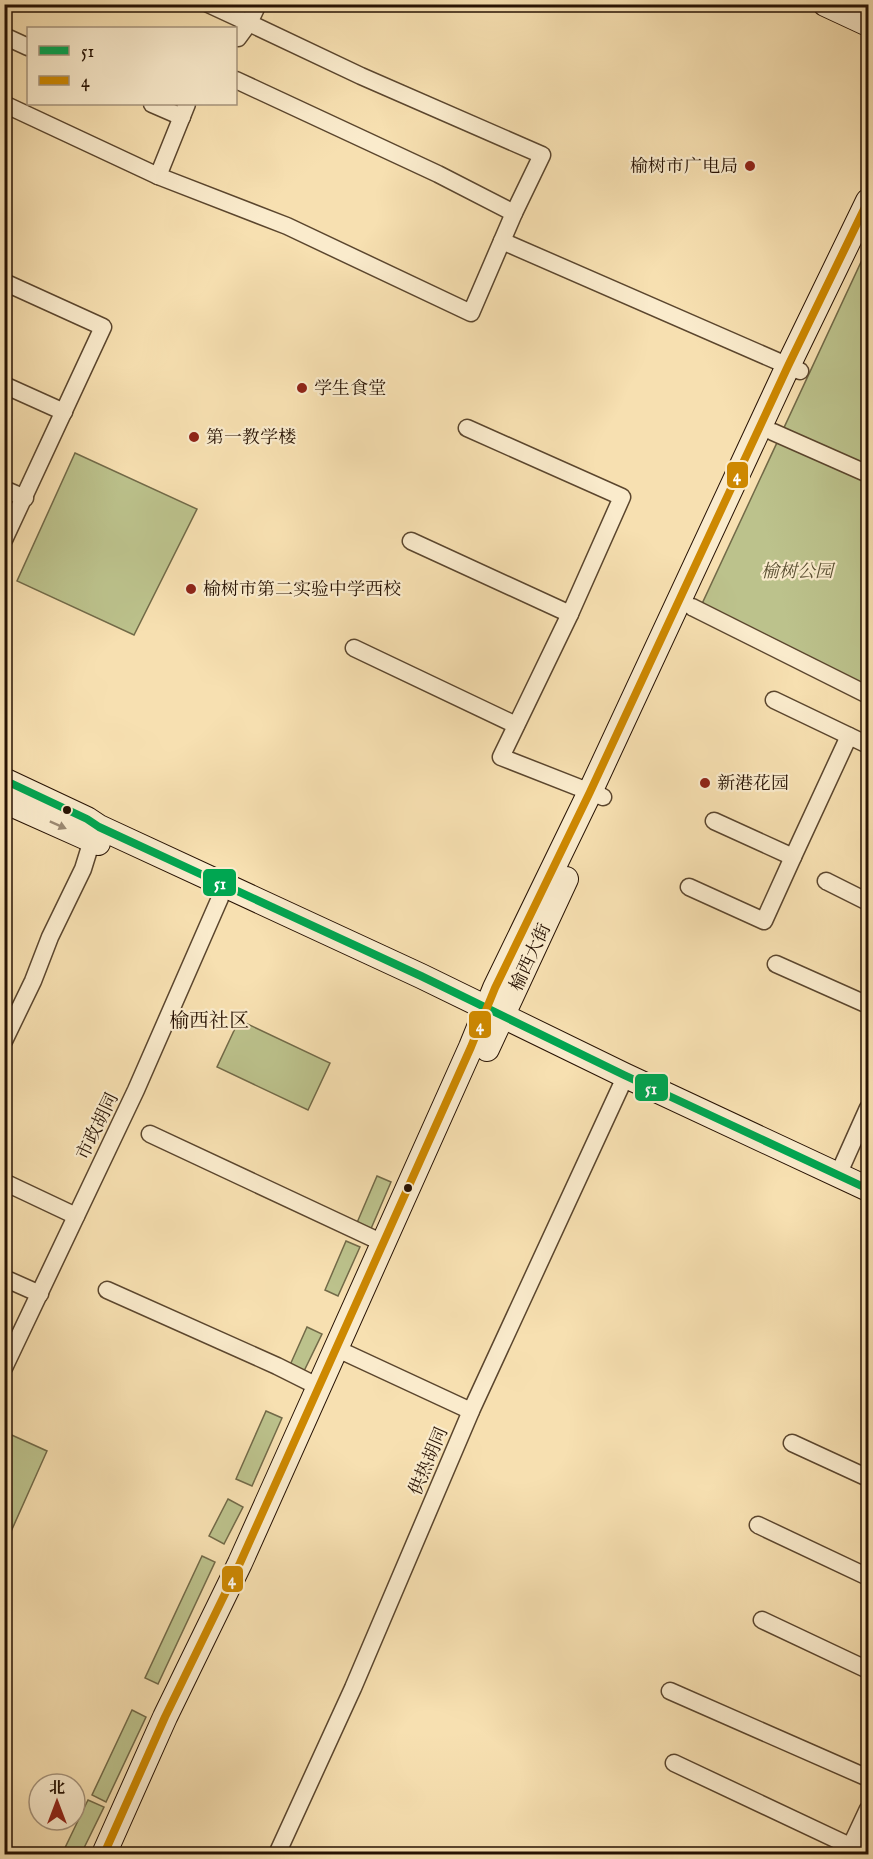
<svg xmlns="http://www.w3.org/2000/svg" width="873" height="1859" viewBox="0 0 873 1859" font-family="'IM FELL English','Noto Serif SC',serif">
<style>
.green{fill:#bcc28c;stroke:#726a48;stroke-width:1.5}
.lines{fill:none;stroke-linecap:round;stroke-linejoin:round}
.street-casing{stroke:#5b462e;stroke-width:19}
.secondary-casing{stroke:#271203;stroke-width:26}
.street{stroke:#faebcc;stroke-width:16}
.secondary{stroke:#faebcc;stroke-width:24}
.bus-1-casing{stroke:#faebcc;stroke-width:12}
.bus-2-casing{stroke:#faebcc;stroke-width:12}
.bus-1{stroke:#00a651;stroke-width:8}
.bus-2{stroke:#cd8801;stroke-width:8}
.oneway{fill:#9b8972}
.poi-dot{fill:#8f2418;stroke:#faebcc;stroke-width:2}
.bus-dot{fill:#271203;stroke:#faebcc;stroke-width:2}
.labels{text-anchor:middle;stroke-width:4.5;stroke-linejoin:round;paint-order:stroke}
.poi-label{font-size:18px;fill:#271203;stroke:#faebcc;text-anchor:start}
.park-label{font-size:18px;font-style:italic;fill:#5b5033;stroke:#faebcc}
.street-label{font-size:18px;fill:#271203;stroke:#faebcc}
.neighbourhood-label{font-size:20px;fill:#271203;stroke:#faebcc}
.line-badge{stroke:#faebcc;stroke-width:2}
.badge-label{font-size:16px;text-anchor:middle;font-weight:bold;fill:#fff}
</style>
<rect width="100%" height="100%" fill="#f7e0b1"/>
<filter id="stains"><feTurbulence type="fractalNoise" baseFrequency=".00333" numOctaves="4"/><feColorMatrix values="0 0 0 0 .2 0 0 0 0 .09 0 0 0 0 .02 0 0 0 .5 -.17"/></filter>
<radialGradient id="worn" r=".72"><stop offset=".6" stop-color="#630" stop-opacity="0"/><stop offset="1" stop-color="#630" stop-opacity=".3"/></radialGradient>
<g class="green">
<path d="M868,247V686L701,606Z"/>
<path d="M75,453L197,509L134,635L17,581Z"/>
<path d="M239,1020L330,1063L308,1110L217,1067Z"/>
<path d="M377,1176L391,1182L370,1231L356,1225Z"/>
<path d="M346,1241L360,1247L338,1296L325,1290Z"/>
<path d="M307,1327L322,1334L304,1371L290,1365Z"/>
<path d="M266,1411L282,1418L252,1486L236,1479Z"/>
<path d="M5,1432L47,1451L5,1545Z"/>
<path d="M228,1499L243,1507L224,1544L209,1536Z"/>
<path d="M202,1556L215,1562L158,1684L145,1678Z"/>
<path d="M132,1710L146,1717L106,1802L92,1795Z"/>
<path d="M88,1800L104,1807L81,1854H62Z"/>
</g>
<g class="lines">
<defs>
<g id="street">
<path d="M208,4L249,23L238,38H236"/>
<path d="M4,36L28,47"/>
<path d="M236,80L438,174L514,213"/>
<path d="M4,104L158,176L287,226L471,313L514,213L542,155L361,76L249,23L258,4"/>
<path d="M152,104L182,117"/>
<path d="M158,176L187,104"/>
<path d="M502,241L800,371"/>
<path d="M4,282L103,327L4,540"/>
<path d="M4,385L64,412"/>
<path d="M467,428L622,497L570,614L501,757L603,797"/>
<path d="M773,432L868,474"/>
<path d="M4,489L25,498"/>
<path d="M411,541L570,614"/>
<path d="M692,607L868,695"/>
<path d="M354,648L516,725"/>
<path d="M774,700L868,745"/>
<path d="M714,821L793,857L849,736"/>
<path d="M826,881L868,902"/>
<path d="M689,887L764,921L793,857"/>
<path d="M776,964L868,1005"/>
<path d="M4,1041L33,981L50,937L83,869L92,840"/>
<path d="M150,1134L383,1243"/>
<path d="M838,1175L868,1108"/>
<path d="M4,1182L76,1216"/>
<path d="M4,1278L40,1294"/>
<path d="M107,1290L277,1366L319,1387"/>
<path d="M346,1353L471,1411"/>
<path d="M4,1368L136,1090L220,898"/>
<path d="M792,1443L868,1478"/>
<path d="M758,1525L868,1577"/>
<path d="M762,1620L868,1670"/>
<path d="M670,1691L868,1778"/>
<path d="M674,1763L867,1854"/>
<path d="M277,1854L353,1688L471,1411L621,1086"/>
<path d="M847,1854L868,1809"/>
</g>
<g id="secondary">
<path d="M825,4L868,24"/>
<path d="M4,780L87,819L99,827L421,976L624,1075L868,1189"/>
<path d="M4,801L98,843"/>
<path d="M487,1049L566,879"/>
<path d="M104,1854L165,1717L240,1563L471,1047L495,988L590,792L788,366L868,201"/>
</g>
</defs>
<use href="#street" class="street-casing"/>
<use href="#secondary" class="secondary-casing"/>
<use href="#street" class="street"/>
<use href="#secondary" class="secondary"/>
<defs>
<path id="bus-1" d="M4,780L87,819L99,827L421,976L624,1075L868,1189"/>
<path id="bus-2" d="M104,1854L165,1717L240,1563L471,1047L495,988L590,792L788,366L868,201"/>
</defs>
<use href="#bus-1" class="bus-1-casing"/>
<use href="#bus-2" class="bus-2-casing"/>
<use href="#bus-1" class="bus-1"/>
<use href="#bus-2" class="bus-2"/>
</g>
<defs><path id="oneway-solid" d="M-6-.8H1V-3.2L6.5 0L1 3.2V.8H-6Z" transform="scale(1.5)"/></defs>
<use class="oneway" href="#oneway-solid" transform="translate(58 825) rotate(24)"/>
<g class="poi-dot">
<circle cx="750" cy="166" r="6"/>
<circle cx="302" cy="388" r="6"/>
<circle cx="194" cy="437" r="6"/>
<circle cx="191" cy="589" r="6"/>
<circle cx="705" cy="783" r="6"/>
</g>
<g class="bus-dot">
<circle cx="67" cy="810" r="5"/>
<circle cx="408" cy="1188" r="5"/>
</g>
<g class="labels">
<g class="poi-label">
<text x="738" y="172" text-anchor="end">榆树市广电局</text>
<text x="314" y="394">学生食堂</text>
<text x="206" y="443">第一教学楼</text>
<text x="203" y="595">榆树市第二实验中学西校</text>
<text x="717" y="789">新港花园</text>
</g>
<g class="park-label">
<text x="797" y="577">榆树公园</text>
</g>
<g class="street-label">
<text transform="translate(530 957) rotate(-65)" y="6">榆西大街</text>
<text transform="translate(97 1126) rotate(-64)" y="6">市政胡同</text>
<text transform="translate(428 1461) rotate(-67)" y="6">供热胡同</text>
</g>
<g class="neighbourhood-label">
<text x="209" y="1027">榆西社区</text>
</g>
</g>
<g class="line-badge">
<rect x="726" y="461" width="23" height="28" rx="6" fill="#cd8801"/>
<rect x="202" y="868" width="35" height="29" rx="6" fill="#00a651"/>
<rect x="468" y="1010" width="24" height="29" rx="6" fill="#cd8801"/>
<rect x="634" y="1073" width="35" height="29" rx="6" fill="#00a651"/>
<rect x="221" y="1565" width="23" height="28" rx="6" fill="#cd8801"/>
</g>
<g class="badge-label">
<text x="737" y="481">4</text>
<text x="220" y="889">51</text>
<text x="480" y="1031">4</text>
<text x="651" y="1094">51</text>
<text x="232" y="1585">4</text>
</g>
<rect width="873" height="1859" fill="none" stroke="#f7e0b1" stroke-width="24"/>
<rect x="6" y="6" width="861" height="1847" fill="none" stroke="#271203" stroke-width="3"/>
<rect x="12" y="12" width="849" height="1835" fill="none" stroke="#271203" stroke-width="1.5"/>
<rect x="27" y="27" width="210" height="78" fill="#faebcc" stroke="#a6947c" stroke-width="1.5"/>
<rect x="39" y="46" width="30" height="9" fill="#00a651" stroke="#a6947c" stroke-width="1.5"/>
<text x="81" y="57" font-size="18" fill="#271203">51</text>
<rect x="39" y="76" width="30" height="9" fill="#cd8801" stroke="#a6947c" stroke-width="1.5"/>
<text x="81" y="87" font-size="18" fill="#271203">4</text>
<g transform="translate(57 1802)"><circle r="28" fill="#faebcc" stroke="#a6947c" stroke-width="1.5"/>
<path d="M0-4.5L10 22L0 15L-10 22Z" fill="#8f2418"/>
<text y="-9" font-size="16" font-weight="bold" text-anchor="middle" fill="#271203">北</text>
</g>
<rect width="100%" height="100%" filter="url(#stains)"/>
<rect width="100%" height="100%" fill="url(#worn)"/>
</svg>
